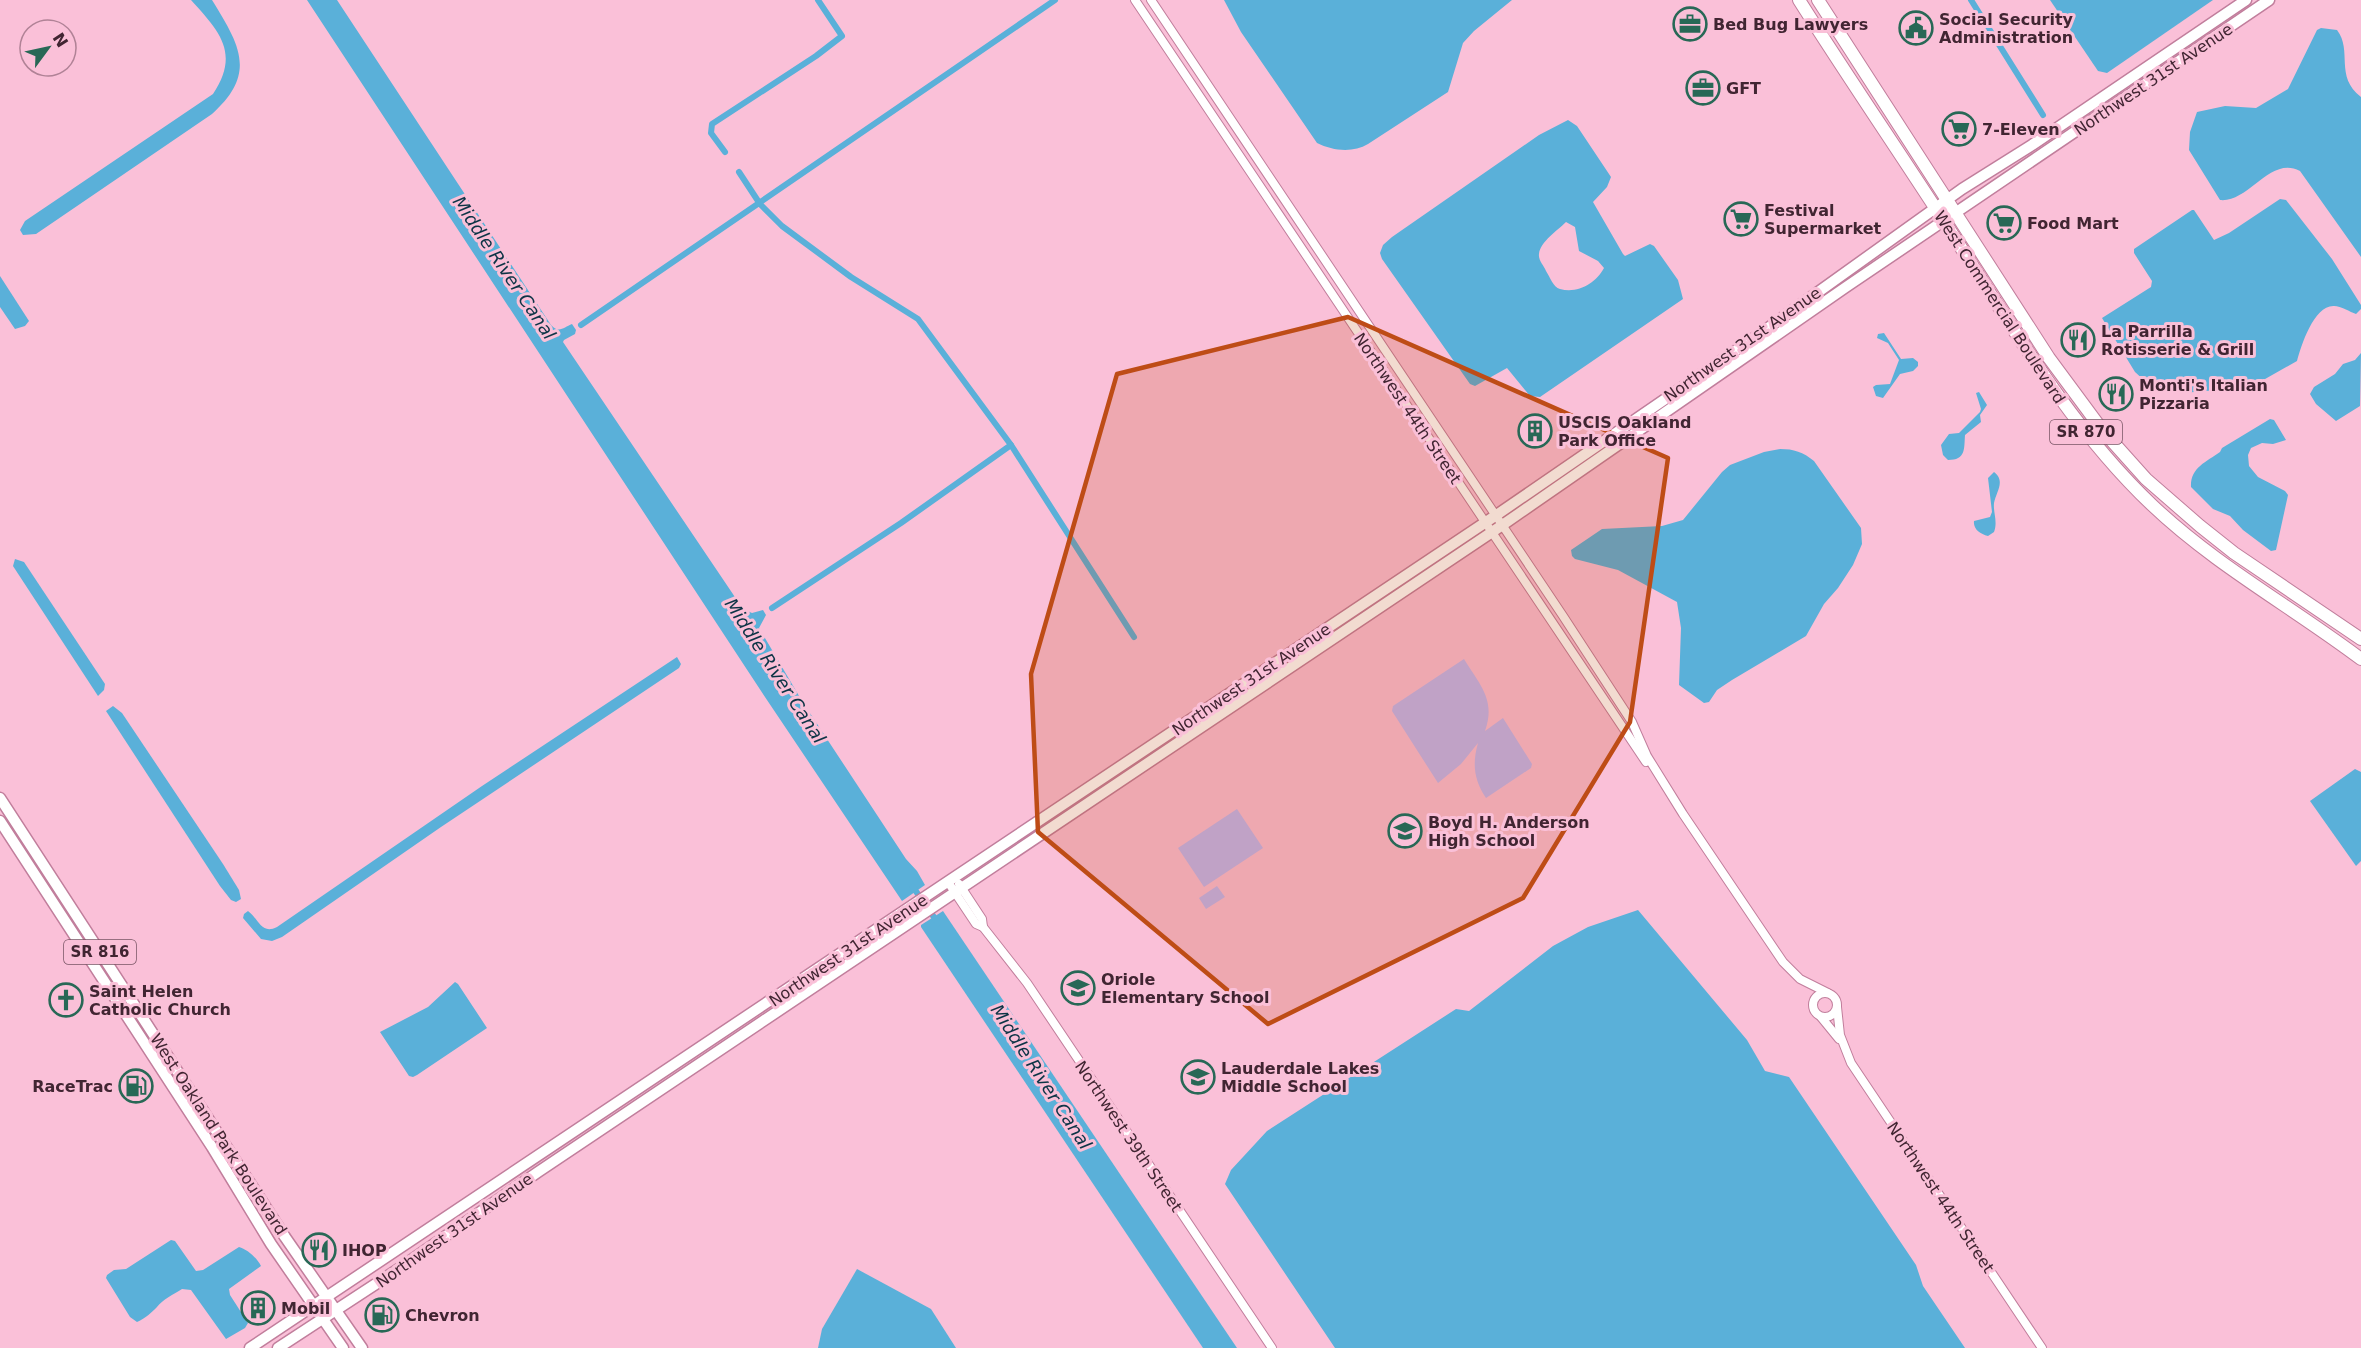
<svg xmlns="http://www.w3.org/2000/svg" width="2361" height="1348" viewBox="0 0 2361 1348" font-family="'DejaVu Sans',sans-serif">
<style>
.green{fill:#c1b8f3}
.water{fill:#5ab0d9;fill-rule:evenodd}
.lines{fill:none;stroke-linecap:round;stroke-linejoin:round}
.canal{stroke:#5ab0d9;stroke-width:6}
.minor-casing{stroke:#c17e9c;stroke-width:10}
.major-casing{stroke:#c17e9c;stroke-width:13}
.highway-casing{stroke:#c17e9c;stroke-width:14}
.minor{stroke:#fff;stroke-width:8}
.major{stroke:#fff;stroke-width:10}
.highway{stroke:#fff;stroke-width:12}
.marked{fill:#be4c16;fill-opacity:0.2;stroke:#be4c16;stroke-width:4.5;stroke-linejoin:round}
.labels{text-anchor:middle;stroke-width:6;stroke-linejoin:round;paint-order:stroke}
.shield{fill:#fac0d8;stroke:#785464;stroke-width:1.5}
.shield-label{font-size:15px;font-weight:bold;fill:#412532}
.poi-label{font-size:16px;font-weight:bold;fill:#412532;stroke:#fac0d8;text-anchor:start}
.street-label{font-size:16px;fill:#412532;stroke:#fac0d8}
.water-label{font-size:18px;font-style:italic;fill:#0d3446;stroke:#fac0d8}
</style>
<rect width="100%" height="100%" fill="#fac0d8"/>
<g class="green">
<path d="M1464,659C1480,685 1496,700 1485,731L1503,718L1532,764L1531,768L1486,798C1474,780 1472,764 1478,743L1461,764L1438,783L1392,711L1393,706Z"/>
<path d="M1237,809L1263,848L1204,887L1178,848Z"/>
<path d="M1217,886L1225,897L1206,909L1199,898Z"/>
</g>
<g class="water">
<path d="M191,0H212C239,44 258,73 212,114L36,234L23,235L20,230L25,221L213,94C240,53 220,32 191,0Z"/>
<path d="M307,0H337L551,325C559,334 564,327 572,324L576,330L575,334L564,340L563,342L743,609L752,613L763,610L766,615L759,628L802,701L906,859L917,871L925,885L902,901L767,700Z"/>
<path d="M1224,0H1512L1474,31L1463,43L1448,92L1368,144C1353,153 1333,151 1317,143L1241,32Z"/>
<path d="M2050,0H2213L2107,73L2098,71Z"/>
<path d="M2321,28L2337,30C2353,51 2334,76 2361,97V257L2300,171C2270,155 2249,203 2220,200L2189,150L2190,132L2197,112L2225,106L2256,108L2288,89L2317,30Z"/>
<path d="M1568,120L1577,126L1611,177L1607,187L1593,202L1623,254L1625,256L1650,244L1654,246L1678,280L1683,299L1540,397L1530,396L1507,368L1475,386L1470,384L1382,259L1380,253L1383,245L1392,237L1539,135ZM1566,222L1575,227L1579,251L1598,261L1604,268C1596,283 1578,294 1560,289C1553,287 1550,277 1546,271C1544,266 1538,260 1539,254C1540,242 1558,230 1566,222Z"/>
<path d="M2280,199L2286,200L2332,259L2361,305V309L2356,314C2350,312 2341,306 2334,306C2314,305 2301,346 2297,361L2251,387L2183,393L2146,382L2135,372L2102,318L2151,287L2152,281L2134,253V249L2192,210H2194L2214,240L2229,233Z"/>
<path d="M0,276L29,321L25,326L15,329L0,307Z"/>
<path d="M1884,333L1901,359L1913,358L1918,362V366L1913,371L1900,374L1883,398L1876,396L1873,387L1876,385L1890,384L1899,360L1888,343L1877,338L1878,334Z"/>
<path d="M2361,353L2360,406L2336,421L2316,404L2310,394L2314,387L2335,374L2343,364L2355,360Z"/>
<path d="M1979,392L1987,405L1980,415L1981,422L1965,435C1964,449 1966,460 1948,460L1943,455L1941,445L1949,434L1959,433L1980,412L1981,409L1976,393Z"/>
<path d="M2270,419L2274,420L2286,440L2273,444L2262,443L2251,448L2248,455L2249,466L2258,477L2285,491L2288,495L2276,550L2271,551L2243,530L2230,516L2213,509L2191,487C2190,468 2206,462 2220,452L2222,448Z"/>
<path d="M1780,449C1794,449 1803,452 1814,461L1861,528L1862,544L1853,565L1838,588L1824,604L1806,636L1732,680L1717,690L1709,702L1704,703L1679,685L1681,628L1677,602L1618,570L1575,559L1572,556L1571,550L1602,529L1662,526L1683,520L1722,472L1730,465L1764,452Z"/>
<path d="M1994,472C2006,481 1996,492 1994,503C1993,513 1998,521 1994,532L1988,536C1980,534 1973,529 1974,521L1990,517L1992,512L1988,478Z"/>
<path d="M15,559L24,562L105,684L104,690L98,696L13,566Z"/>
<path d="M677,657L681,664L679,668L441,827L282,937L272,941L261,939L243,918L244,914L248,911C259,919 261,935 277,927L482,786Z"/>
<path d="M113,706L122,713L223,864L239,890L241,899L236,902L231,900L220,886L106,711Z"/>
<path d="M2355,769L2361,772V861L2356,866L2310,801Z"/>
<path d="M1638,910L1747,1040L1765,1071L1789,1077L1916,1265L1923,1286L1965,1348H1335L1225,1184L1231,1170L1267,1131L1456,1009L1469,1011L1553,946L1588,927Z"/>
<path d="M943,911L1237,1348H1203L921,927V925Z"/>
<path d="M455,982L458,984L487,1028L417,1075L413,1077L409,1076L380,1032L428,1007Z"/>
<path d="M171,1240L175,1241L196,1271L203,1270L239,1247C247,1249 257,1258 261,1266L229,1289L230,1295L248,1323L245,1328L226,1339L191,1290L182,1289C174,1294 162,1300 157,1307C151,1313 146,1318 137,1322L130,1317L106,1278L107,1275L114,1270L126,1269Z"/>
<path d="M857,1269L931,1309L956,1348H818L822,1329Z"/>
</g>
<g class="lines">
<g class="canal">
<path d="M1971,0L2043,115"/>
<path d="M725,152L711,133L712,124L816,56L842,36L818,0"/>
<path d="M739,172L760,204L782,226L851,277L918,319L1011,445L901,523L772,608"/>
<path d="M581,325L1055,0"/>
<path d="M1011,445L1134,637"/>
<path d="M913,887L938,923"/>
</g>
<defs>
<g id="minor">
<path d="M1135,0L1646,762"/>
<path d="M1151,0L1563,616L1632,722L1647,756L1683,814L1783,962L1800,979L1828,993"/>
<path d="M948,882L976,924L983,927"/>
<path d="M959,884L982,919L983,927L1027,983L1272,1348"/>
<circle cx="1825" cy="1005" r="12"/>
<path d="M1837,1007L1840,1035L1851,1063L2042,1348"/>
<path d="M1821,1017L1839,1039"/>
</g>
<g id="major">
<path d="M0,798L285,1237L362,1348"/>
<path d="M0,821L212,1147L271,1244L343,1348"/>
<path d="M250,1348L1495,516L1754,338L1962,189L2032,145L2246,0"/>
<path d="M278,1348L394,1272L538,1172L1501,526L1846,287L2269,0"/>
</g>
<g id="highway">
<path d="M1799,0C1851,82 1906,162 1958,243C2017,335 2073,430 2152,505C2215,565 2292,607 2361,659"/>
<path d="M1818,0L2049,358L2103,431L2146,479L2200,526L2234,553L2361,639"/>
</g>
</defs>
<use href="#minor" class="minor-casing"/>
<use href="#major" class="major-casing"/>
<use href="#highway" class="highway-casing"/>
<use href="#minor" class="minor"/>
<use href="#major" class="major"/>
<use href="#highway" class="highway"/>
</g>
<path class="marked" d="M1348,317L1668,458L1630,722L1523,898L1268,1024L1038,832L1031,674L1117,374Z"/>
<defs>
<symbol id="office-ring" viewBox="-11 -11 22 22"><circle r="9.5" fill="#fac0d8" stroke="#286856" stroke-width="1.5"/><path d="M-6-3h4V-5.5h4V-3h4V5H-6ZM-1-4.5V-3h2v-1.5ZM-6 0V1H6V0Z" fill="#286856"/></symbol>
<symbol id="civic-ring" viewBox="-11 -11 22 22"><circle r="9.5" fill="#fac0d8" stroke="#286856" stroke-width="1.5"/><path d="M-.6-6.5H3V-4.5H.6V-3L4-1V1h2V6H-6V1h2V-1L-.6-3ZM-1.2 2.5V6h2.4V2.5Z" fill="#286856"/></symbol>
<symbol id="supermarket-ring" viewBox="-11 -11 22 22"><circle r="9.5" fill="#fac0d8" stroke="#286856" stroke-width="1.5"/><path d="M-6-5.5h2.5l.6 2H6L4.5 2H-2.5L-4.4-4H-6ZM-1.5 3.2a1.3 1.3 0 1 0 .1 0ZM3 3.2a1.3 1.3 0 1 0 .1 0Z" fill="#286856"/></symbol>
<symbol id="restaurant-ring" viewBox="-11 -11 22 22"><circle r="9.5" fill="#fac0d8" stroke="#286856" stroke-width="1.5"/><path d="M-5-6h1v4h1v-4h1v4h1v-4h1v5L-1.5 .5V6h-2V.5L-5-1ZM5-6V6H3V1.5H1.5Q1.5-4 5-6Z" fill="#286856"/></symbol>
<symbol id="building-ring" viewBox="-11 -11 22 22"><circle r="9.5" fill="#fac0d8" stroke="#286856" stroke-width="1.5"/><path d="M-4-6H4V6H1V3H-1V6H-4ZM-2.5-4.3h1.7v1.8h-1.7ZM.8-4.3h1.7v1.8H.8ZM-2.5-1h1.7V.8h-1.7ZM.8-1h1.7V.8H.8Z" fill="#286856"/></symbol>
<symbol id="school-ring" viewBox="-11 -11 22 22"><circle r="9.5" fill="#fac0d8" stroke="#286856" stroke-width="1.5"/><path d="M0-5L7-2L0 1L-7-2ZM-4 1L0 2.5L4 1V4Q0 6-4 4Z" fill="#286856"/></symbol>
<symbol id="church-ring" viewBox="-11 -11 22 22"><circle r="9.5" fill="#fac0d8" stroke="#286856" stroke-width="1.5"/><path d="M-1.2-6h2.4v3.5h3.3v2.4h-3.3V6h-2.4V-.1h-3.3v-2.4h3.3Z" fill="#286856"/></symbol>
<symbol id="fuel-ring" viewBox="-11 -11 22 22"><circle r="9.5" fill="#fac0d8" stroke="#286856" stroke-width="1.5"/><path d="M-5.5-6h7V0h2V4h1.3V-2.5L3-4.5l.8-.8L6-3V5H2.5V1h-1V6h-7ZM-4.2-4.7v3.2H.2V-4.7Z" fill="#286856"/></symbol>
</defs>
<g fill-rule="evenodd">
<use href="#office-ring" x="1671" y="5" width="38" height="38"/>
<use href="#civic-ring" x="1897" y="9" width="38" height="38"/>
<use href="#office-ring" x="1684" y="69" width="38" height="38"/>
<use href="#supermarket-ring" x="1940" y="110" width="38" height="38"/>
<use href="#supermarket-ring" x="1722" y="200" width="38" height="38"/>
<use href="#supermarket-ring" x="1985" y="204" width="38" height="38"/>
<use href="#restaurant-ring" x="2059" y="321" width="38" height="38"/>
<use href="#restaurant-ring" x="2097" y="375" width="38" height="38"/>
<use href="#building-ring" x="1516" y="412" width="38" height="38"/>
<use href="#school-ring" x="1386" y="812" width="38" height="38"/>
<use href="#school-ring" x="1059" y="969" width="38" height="38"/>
<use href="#church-ring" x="47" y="981" width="38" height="38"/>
<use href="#school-ring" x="1179" y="1058" width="38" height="38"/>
<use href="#fuel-ring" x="117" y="1067" width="38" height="38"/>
<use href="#restaurant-ring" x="300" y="1231" width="38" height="38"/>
<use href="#building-ring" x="239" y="1289" width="38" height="38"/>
<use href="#fuel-ring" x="363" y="1296" width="38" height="38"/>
</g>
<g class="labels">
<g class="shield">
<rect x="2050" y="420" width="72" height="24" rx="4.5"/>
<rect x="64" y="940" width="72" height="24" rx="4.5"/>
</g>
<g class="shield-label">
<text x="2086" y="437">SR 870</text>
<text x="100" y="957">SR 816</text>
</g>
<g class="poi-label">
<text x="1939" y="25">Social Security<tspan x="1939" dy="18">Administration</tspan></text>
<text x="1713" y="30">Bed Bug Lawyers</text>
<text x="1726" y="94">GFT</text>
<text x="1982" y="135">7-Eleven</text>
<text x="1764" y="216">Festival<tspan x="1764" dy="18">Supermarket</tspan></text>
<text x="2027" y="229">Food Mart</text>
<text x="2101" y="337">La Parrilla<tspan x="2101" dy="18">Rotisserie &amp; Grill</tspan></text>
<text x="2139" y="391">Monti's Italian<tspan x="2139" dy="18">Pizzaria</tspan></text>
<text x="1558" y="428">USCIS Oakland<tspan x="1558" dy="18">Park Office</tspan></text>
<text x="1428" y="828">Boyd H. Anderson<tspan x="1428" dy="18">High School</tspan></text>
<text x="1101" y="985">Oriole<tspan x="1101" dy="18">Elementary School</tspan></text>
<text x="89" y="997">Saint Helen<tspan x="89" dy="18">Catholic Church</tspan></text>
<text x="1221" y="1074">Lauderdale Lakes<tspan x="1221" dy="18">Middle School</tspan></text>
<text x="113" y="1092" text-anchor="end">RaceTrac</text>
<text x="342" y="1256">IHOP</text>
<text x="281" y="1314">Mobil</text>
<text x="405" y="1321">Chevron</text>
</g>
<g class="street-label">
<text transform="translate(2153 79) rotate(-34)" y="6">Northwest 31st Avenue</text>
<text transform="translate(2000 307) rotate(57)" y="6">West Commercial Boulevard</text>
<text transform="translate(1742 344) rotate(-35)" y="6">Northwest 31st Avenue</text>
<text transform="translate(1408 408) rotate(56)" y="6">Northwest 44th Street</text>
<text transform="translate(1251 679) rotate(-34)" y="6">Northwest 31st Avenue</text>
<text transform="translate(848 950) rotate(-34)" y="6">Northwest 31st Avenue</text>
<text transform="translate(219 1134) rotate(57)" y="6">West Oakland Park Boulevard</text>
<text transform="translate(1129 1136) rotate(56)" y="6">Northwest 39th Street</text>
<text transform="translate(1941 1197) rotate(56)" y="6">Northwest 44th Street</text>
<text transform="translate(454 1230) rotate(-35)" y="6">Northwest 31st Avenue</text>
</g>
<g class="water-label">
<text transform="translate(504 268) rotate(56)" y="6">Middle River Canal</text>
<text transform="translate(775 671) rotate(57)" y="6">Middle River Canal</text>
<text transform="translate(1041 1077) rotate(57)" y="6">Middle River Canal</text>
</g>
</g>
<g transform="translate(48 48) rotate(57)"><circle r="28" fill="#fac0d8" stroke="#b08296" stroke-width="1.5"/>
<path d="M0-4.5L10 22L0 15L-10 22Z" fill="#286856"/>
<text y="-9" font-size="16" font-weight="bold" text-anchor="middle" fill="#412532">N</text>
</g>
</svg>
